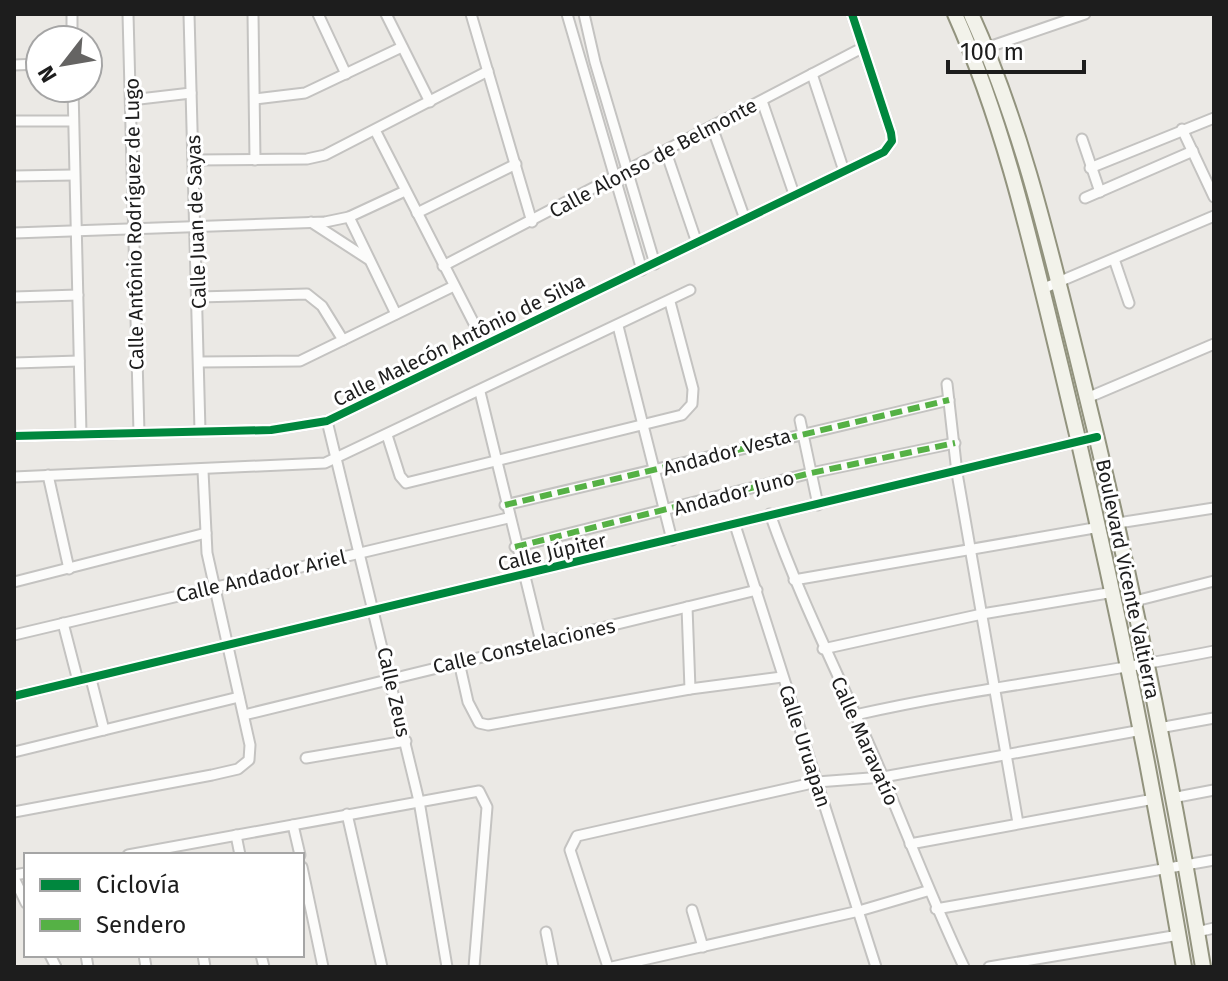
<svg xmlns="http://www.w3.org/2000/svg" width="1228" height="981" viewBox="0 0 1228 981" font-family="'Fira Sans',sans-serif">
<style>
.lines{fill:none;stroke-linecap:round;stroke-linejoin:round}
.street-casing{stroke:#c4c3c1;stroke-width:13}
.secondary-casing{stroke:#92937e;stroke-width:18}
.street{stroke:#fcfcfb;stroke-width:9}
.secondary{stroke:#f2f2ea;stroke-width:14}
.quiet{stroke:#55b145;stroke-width:6;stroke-dasharray:12 6;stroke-linecap:butt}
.cycleway-casing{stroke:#fff;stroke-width:13}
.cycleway{stroke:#00873e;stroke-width:8}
.labels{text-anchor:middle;stroke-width:6;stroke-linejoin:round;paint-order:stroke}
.street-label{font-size:20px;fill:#1d1d1d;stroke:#fff}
</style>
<rect width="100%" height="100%" fill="#ebe9e5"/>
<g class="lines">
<defs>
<g id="street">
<path d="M72,14V40"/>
<path d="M128,14L139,433"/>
<path d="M189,14L200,431"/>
<path d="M253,14L255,160"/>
<path d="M318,14L346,74"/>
<path d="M386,14L430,102"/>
<path d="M471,14L532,222"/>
<path d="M567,14L642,270"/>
<path d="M584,14L595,62L655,264"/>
<path d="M983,49L1085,14"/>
<path d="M14,65L40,64"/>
<path d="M812,74L844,171"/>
<path d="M73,88L81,434"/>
<path d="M255,99L305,93L402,47"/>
<path d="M131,100L191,93"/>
<path d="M762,101L794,194"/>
<path d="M14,121H73"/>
<path d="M712,127L745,219"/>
<path d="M1182,129L1214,197"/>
<path d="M376,132L485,345"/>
<path d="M1082,139L1100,192"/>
<path d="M666,152L697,243"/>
<path d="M195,160L307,159L325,155L488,71"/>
<path d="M1090,168L1214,118"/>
<path d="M14,176L74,175"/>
<path d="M1085,198L1193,151"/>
<path d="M417,213L516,164"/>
<path d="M349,217L396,314"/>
<path d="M311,222L368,259"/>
<path d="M14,233L325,222L349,217L405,191"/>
<path d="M1114,259L1129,303"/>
<path d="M443,266L862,48"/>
<path d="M1042,289L1214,216"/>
<path d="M14,297L78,295"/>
<path d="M198,297L307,294L322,306L343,340"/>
<path d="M618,326L672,540"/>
<path d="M199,362L300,361L454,286"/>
<path d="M14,363L79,361"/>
<path d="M947,384L957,473L1018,823"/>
<path d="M480,392L541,642"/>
<path d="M1087,398L1214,344"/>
<path d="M800,420L818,505"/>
<path d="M327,421L419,801L447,967"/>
<path d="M387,435L400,476L406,483L682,415L692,404L693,389L670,302"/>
<path d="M14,436L271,430L327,421L884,152L892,141L891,133L852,14"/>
<path d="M48,475L69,569"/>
<path d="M14,477L325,463L690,290"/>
<path d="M505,505L949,400"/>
<path d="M770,514C802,605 846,689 883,777C910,841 934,904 964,967"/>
<path d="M1118,523L1214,508"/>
<path d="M735,525L876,967"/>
<path d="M515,547L811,473L955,443"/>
<path d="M794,580L1100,527"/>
<path d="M14,582L206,533"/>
<path d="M1135,601L1214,581"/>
<path d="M687,607L690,689"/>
<path d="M63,623L78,681"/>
<path d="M14,635L508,518"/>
<path d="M823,649L982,614L1114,592"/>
<path d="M459,662L468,702L479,723L488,725L690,689L782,677"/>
<path d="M91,679L104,730"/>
<path d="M14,696L1097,437"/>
<path d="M244,715L757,590"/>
<path d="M855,715C974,688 1095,675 1214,651"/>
<path d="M1159,728L1214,718"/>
<path d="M14,752L239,697"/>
<path d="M306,758L406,741"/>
<path d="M1172,798L1214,790"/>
<path d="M14,812L212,775L238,769L249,760L250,745L207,553L203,471"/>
<path d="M347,814L382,967"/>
<path d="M293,825L300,855"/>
<path d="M236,835L240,855"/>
<path d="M910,844L1154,799"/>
<path d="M128,855L479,791L487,807L474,967"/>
<path d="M302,867L323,967"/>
<path d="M14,875L26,873"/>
<path d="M14,878L26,903"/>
<path d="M936,909L1214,860"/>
<path d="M692,910L703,947"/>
<path d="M546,932L553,967"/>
<path d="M1197,932L1214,928"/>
<path d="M50,955L56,967"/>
<path d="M86,955L88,967"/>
<path d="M144,955L146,967"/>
<path d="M203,955L205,967"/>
<path d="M261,955L264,967"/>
<path d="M608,967L570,850L577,836L817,782L883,777L1142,730"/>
<path d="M612,967L859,911L927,891"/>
<path d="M989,967L1179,935"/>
</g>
<g id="secondary">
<path d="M955,14C1005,126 1032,248 1061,367C1109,566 1150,765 1184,967"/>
<path d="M971,14C1021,124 1049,244 1078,361C1128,561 1169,763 1203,967"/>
</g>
</defs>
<use href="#street" class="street-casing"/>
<use href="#secondary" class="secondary-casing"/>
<use href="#street" class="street"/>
<use href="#secondary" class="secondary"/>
<g class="quiet">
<path d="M505,505L949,400"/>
<path d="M515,547L811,473L955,443"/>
</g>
<defs>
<g id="cycleway">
<path d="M14,436L271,430L327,421L884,152L892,141L891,133L852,14"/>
<path d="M14,696L1097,437"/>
</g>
</defs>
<use href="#cycleway" class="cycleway-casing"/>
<use href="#cycleway" class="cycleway"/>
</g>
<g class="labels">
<g class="street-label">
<text transform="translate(653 158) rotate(-28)" y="7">Calle Alonso de Belmonte</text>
<text transform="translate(196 222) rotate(-92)" y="7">Calle Juan de Sayas</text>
<text transform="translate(134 224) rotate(-91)" y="7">Calle Antônio Rodríguez de Lugo</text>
<text transform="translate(459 340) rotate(-26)" y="7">Calle Malecón Antônio de Silva</text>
<text transform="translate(727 452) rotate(-15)" y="7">Andador Vesta</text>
<text transform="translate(734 493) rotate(-15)" y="7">Andador Juno</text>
<text transform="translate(552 552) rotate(-13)" y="7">Calle Júpiter</text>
<text transform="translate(261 576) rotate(-13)" y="7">Calle Andador Ariel</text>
<text transform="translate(1128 579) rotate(78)" y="7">Boulevard Vicente Valtierra</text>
<text transform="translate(524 646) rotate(-13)" y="7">Calle Constelaciones</text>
<text transform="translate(394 692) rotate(77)" y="7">Calle Zeus</text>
<text transform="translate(865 741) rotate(66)" y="7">Calle Maravatío</text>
<text transform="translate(805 746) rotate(72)" y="7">Calle Uruapan</text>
</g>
</g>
<rect width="1228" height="981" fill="none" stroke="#1d1d1d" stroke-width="32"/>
<rect x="24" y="853" width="280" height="104" fill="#ffffff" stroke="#a5a5a5" stroke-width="2"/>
<rect x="40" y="879" width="40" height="12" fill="#00873e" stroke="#a5a5a5" stroke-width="2"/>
<text x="96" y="893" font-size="24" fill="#1d1d1d">Ciclovía</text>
<rect x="40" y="919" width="40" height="12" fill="#55b145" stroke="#a5a5a5" stroke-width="2"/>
<text x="96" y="933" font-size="24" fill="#1d1d1d">Sendero</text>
<g transform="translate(64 64) rotate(239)"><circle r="38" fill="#ffffff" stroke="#a5a5a5" stroke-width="2"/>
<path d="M0-6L14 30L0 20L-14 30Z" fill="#656463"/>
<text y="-12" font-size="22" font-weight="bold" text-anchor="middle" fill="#1d1d1d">N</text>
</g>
<path d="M948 60v12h136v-12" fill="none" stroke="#1d1d1d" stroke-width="4"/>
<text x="960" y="60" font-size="24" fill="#1d1d1d" stroke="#ffffff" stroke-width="6" paint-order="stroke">100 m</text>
</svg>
